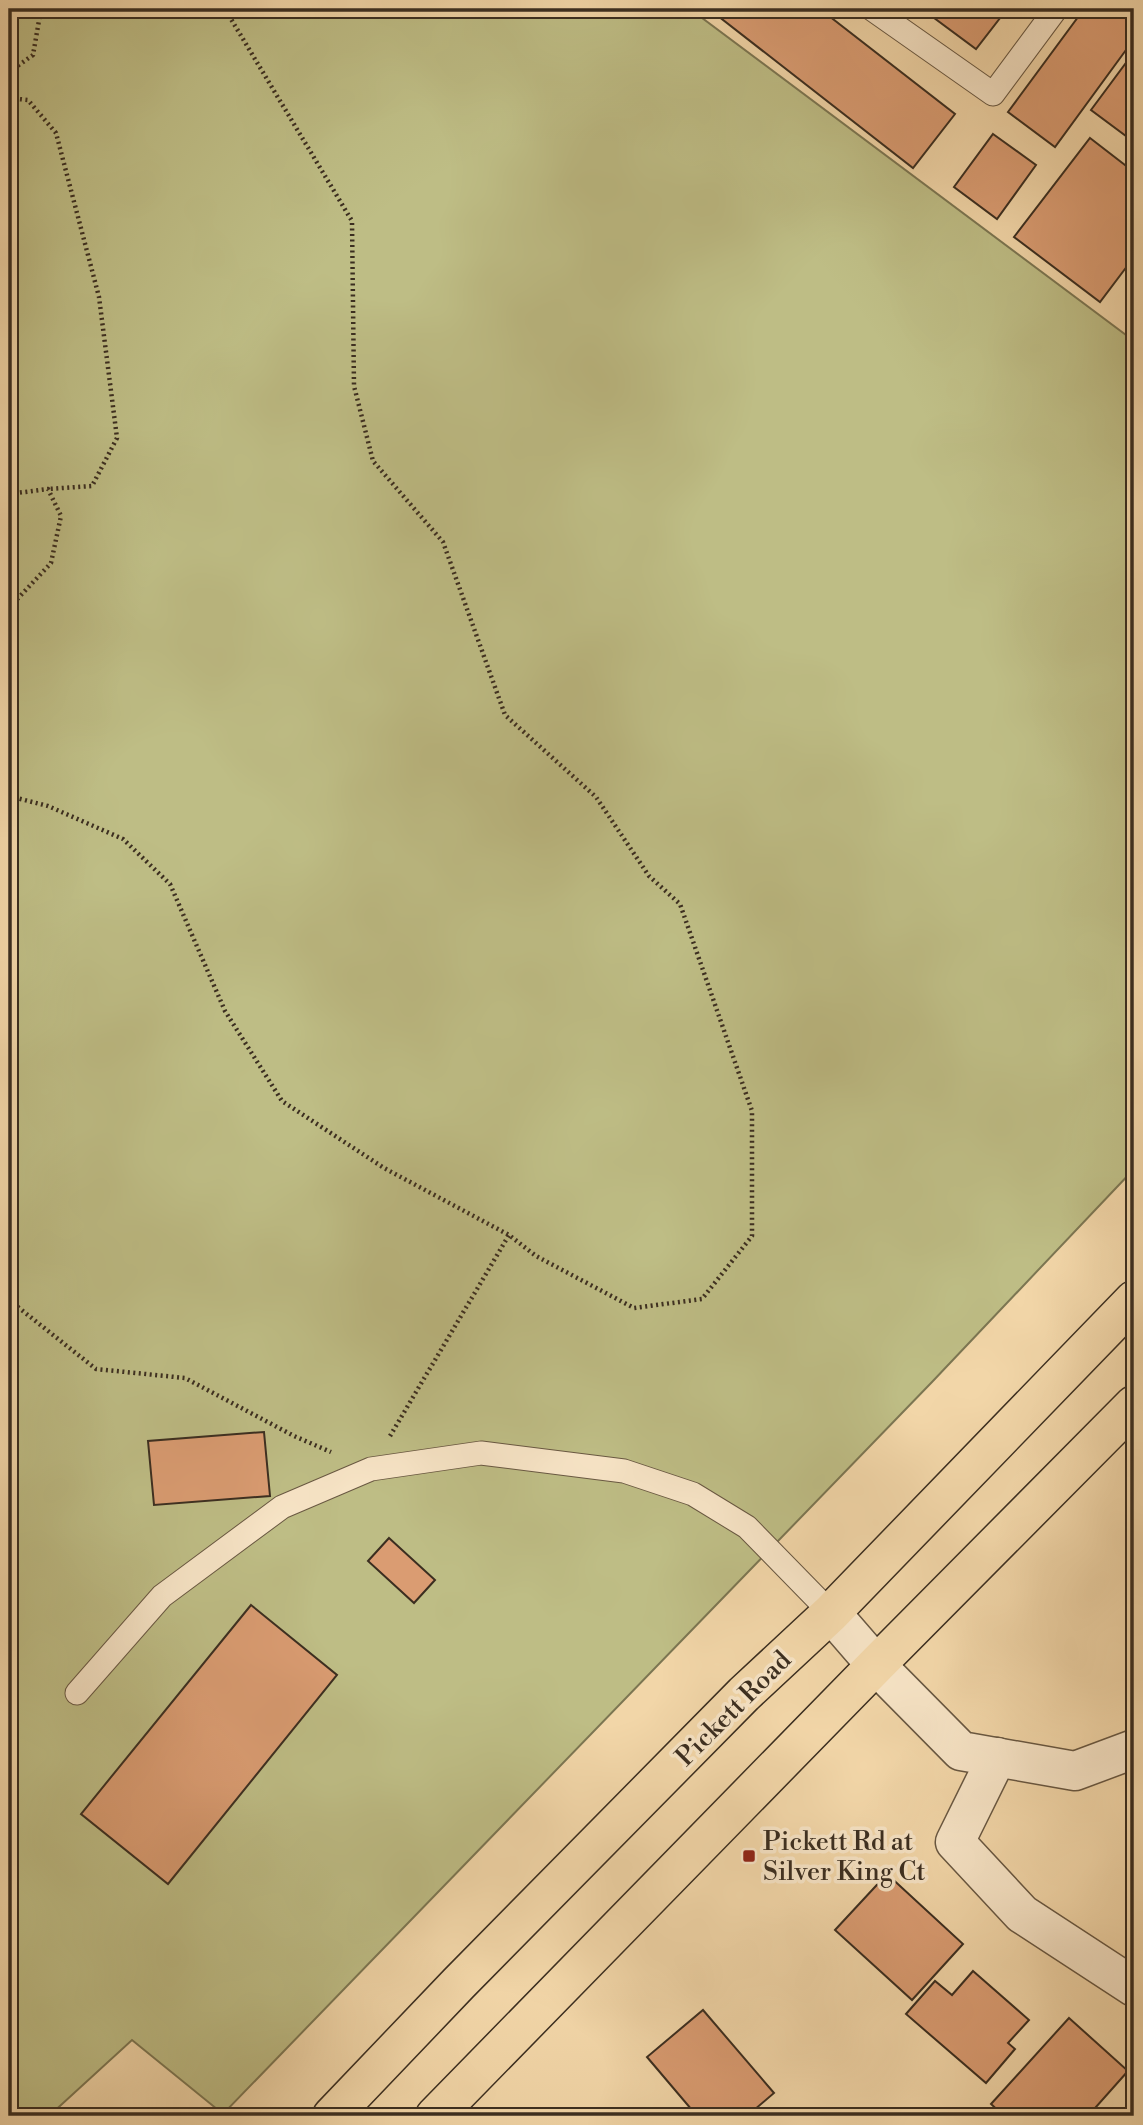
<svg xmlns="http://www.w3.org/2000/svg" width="1143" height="2125" viewBox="0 0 1143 2125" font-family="'Libre Bodoni',serif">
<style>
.green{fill:#bebd85;stroke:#7c7652;stroke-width:2}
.building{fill:#da9c72;stroke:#3b2e20;stroke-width:2}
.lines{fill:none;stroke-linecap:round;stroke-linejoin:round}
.lane-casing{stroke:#695842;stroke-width:25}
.street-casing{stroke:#695842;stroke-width:41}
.primary-casing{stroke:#3b2e20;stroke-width:41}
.path{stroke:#3b2e20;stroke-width:4.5;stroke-dasharray:2 3.5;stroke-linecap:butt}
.lane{stroke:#f7e4c6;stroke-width:23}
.street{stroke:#f7e4c6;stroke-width:38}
.primary{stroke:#f2d6a8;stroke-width:38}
.poi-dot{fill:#8f2418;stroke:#f7e4c6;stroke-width:2.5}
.labels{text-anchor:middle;stroke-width:7;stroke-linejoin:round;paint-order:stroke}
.street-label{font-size:26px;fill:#3b2e20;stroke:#f7e4c6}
.poi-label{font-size:26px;fill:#3b2e20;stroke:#f7e4c6;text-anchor:start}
</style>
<rect width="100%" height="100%" fill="#f2d6a8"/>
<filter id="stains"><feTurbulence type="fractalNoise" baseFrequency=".00286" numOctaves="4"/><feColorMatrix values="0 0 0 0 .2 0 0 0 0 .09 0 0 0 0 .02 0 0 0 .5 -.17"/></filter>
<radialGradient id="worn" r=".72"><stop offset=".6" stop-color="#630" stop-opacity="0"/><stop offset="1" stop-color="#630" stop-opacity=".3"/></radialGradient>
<path class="green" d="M9,9H690L1134,341V1169L932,1382L223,2114L132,2040L49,2116H9Z"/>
<g class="building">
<path d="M709,9H820L955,114L913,168Z"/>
<path d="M922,9H1007L976,49Z"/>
<path d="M1084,9H1134V39L1055,147L1008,112Z"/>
<path d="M1134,52V142L1091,110Z"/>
<path d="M993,134L1036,165L997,219L954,187Z"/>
<path d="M1090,138L1134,172V257L1100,302L1014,237Z"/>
<path d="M264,1432L270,1496L154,1505L148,1441Z"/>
<path d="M389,1538L435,1580L414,1603L368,1561Z"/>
<path d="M251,1605L337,1675L168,1884L81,1814Z"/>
<path d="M887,1874L963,1944L912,2000L835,1930Z"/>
<path d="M973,1971L1029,2020L1008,2043L1015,2049L986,2083L906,2014L935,1981L952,1995Z"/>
<path d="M703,2010L774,2093L747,2116H697L647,2057Z"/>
<path d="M1069,2018L1128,2071L1088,2116H1004L991,2104Z"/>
</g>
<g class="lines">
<defs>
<g id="lane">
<path d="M872,9L993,94L1056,9"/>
<path d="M77,1693L162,1596L282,1507L371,1469L481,1453L624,1471L693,1494L747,1527L831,1613"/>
</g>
<g id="street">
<path d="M831,1613L876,1665L961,1751L1075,1771L1134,1749"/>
<path d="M997,1757L955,1842L1022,1914L1134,1987"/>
</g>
<g id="primary">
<path d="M332,2116L459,1983L744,1694L831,1613L1134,1300"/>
<path d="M435,2116L876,1665L1134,1405"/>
</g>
</defs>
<use href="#lane" class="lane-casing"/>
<use href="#street" class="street-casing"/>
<use href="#primary" class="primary-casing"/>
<g class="path">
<path d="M9,72L33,55L41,9"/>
<path d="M9,98L28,100L56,133L99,297L117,438L92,486L48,489"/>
<path d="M9,494L48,489L61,516L51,563L9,608"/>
<path d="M9,796L48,806L123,839L170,884L225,1011L282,1101L384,1168L509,1235L536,1256L634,1308L702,1299L752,1236V1111L680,904L649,876L596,797L505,715L443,542L373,461L354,386L352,221L225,9"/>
<path d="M9,1300L96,1369L185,1378L294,1436L331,1452"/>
<path d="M390,1436L509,1235"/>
</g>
<use href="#lane" class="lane"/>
<use href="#street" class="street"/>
<use href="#primary" class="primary"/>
</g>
<rect class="poi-dot" x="742" y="1849" width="14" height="14" rx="3.5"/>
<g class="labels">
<g class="street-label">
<text transform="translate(733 1708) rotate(-45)" y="9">Pickett Road</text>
</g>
<g class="poi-label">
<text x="763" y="1850">Pickett Rd at<tspan x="763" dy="30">Silver King Ct</tspan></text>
</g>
</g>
<rect width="1143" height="2125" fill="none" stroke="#f2d6a8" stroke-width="35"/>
<rect x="10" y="10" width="1122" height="2104" fill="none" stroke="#3b2e20" stroke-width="3.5"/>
<rect x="18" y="18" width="1108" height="2090" fill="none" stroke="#3b2e20" stroke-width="2"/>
<rect width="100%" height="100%" filter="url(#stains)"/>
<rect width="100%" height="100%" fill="url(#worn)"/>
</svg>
